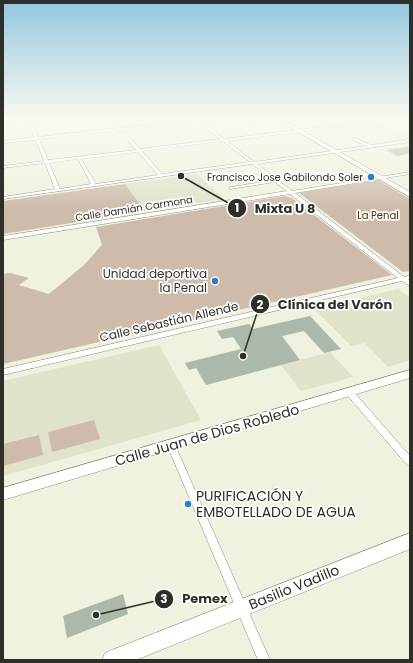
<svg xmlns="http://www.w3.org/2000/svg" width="413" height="663" viewBox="0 0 413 663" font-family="Poppins,sans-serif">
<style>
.built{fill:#e0e3ca}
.green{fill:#cebbac}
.building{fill:#acb8a9}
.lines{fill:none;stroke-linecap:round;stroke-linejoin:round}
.street-casing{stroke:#858876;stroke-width:1}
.secondary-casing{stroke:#858876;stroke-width:1}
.street{fill:#fff;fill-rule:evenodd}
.secondary{fill:#fff;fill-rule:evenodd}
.poi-dot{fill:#297fcd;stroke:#fff;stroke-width:1.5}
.labels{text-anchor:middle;stroke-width:3.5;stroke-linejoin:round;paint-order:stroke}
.far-poi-label{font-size:10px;fill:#2e2f28;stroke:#fff;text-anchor:end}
.far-street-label{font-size:10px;fill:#2e2f28;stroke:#fff}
.far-park-label{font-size:10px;fill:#532a00;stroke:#fff}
.poi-label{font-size:12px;fill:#2e2f28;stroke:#fff;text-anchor:end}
.street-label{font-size:12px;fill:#2e2f28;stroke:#fff}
.near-street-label{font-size:14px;fill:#2e2f28;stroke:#fff}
.near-poi-label{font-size:14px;fill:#2e2f28;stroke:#fff;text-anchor:start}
.leader{fill:none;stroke:#2e2f28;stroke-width:1.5}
.callout-dot{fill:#2e2f28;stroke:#fff;stroke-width:1.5}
.mark-label{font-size:12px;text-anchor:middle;font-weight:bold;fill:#fff}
.callout-label{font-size:13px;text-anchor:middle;font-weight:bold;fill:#2e2f28;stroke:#fff;stroke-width:3.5;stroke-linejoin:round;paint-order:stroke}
</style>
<rect width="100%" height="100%" fill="#eff2de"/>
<g class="built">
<path d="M198,174L223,199L145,211L125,184Z"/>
<path d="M398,289L410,298V360L388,367L365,343L351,346L314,309Z"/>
<path d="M159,345L201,420L3,476V381Z"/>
<path d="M330,352L353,377L301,391L281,365Z"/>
</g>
<g class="green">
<path d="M378,180L410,199V271L403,272L299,193Z"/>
<path d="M125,184L145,211L3,234V201Z"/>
<path d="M285,196L292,198L392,275L3,364V274L10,273L29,278L19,285L49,294L84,265L102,245L96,227Z"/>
<path d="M94,420L100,439L52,452L48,432Z"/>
<path d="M39,435L43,455L3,466V444Z"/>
</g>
<g class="building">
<path d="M410,146V153L398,156L386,150Z"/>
<path d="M310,316L341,349L324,353L304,331L282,336L300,360L206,385L196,368L189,370L185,363L241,349L233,337L222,339L217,331L249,324L253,329Z"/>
<path d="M123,594L128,614L67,638L63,616Z"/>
</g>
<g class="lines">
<defs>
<g id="street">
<path d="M28,119H38L31,120L38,137L118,128L111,119H114L122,128L195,120V119L199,120L215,119L214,120L201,121L224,139L368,121L396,119L395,120L373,123L410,140V142L257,164L292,191L410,172V174L295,193L404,277L410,275V279H408L410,281V286L402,281L3,375V369L398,278L290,194L3,240V236L287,191L275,182L230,189V187H232L273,180L252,164L3,199V197L55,189L45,163L3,168V166L44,161L36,140L3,143V141L35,137L28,121L3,123V121ZM198,122L220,139L140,149L123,130ZM368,123L406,140L371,145L355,138H354V140L366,146L254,162L227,141ZM120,130L136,150L48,160L39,139ZM223,141L250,162L162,174L142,151ZM138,152L158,175L96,184L81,159ZM78,159L91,184L60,189L49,163Z"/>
<path d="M245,119H249L257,124L254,125Z"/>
<path d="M350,390L353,391L410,456V466L407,465L347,395L346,393L347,391Z"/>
<path d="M171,442L174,443L175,445L270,660H258L167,445L168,443Z"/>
</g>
<g id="secondary">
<path d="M276,119H282L410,192V197Z"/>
<path d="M410,370V378L3,500V488Z"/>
<path d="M410,533V549L136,660H102L105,653L112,650Z"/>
</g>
</defs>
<use href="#street" class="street-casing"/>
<use href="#secondary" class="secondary-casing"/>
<use href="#street" class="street"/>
<use href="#secondary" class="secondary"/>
</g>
<linearGradient id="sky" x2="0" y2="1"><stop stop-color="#95c7df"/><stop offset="0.56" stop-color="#f8f9f0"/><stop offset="1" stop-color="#f8f9f0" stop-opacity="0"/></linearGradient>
<rect width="413" height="211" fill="url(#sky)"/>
<g class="poi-dot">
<circle cx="371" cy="177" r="4"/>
<circle cx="215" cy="281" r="4"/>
<circle cx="188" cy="504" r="4"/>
</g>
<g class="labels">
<g class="far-poi-label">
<text x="363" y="181">Francisco Jose Gabilondo Soler</text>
</g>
<g class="far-street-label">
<text transform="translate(134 208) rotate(-9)" y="4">Calle Damián Carmona</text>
</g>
<g class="far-park-label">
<text x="378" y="219">La Penal</text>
</g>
<g class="poi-label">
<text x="207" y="278">Unidad deportiva<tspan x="207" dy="14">la Penal</tspan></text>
</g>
<g class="street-label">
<text transform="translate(169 322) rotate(-13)" y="4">Calle Sebastián Allende</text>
</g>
<g class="near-street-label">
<text transform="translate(207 435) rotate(-16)" y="5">Calle Juan de Dios Robledo</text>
<text transform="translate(294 587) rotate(-22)" y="5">Basilio Vadillo</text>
</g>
<g class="near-poi-label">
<text x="196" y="501">PURIFICACIÓN Y<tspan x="196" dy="16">EMBOTELLADO DE AGUA</tspan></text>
</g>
</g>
<path class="leader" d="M181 176L237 208M243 356L260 304M96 615L164 599"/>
<g class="callout-dot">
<circle cx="181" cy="176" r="4"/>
<circle cx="243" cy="356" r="4"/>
<circle cx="96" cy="615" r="4"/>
<circle cx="237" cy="208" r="10"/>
<circle cx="260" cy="304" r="10"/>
<circle cx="164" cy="599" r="10"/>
</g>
<g class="mark-label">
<text x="237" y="212">1</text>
<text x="260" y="309">2</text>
<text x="164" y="603">3</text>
</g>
<g class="callout-label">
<text x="285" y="213">Mixta U 8</text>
<text x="335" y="309">Clínica del Varón</text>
<text x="205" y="603">Pemex</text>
</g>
<rect width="413" height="663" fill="none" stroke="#2e2f28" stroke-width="8"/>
</svg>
